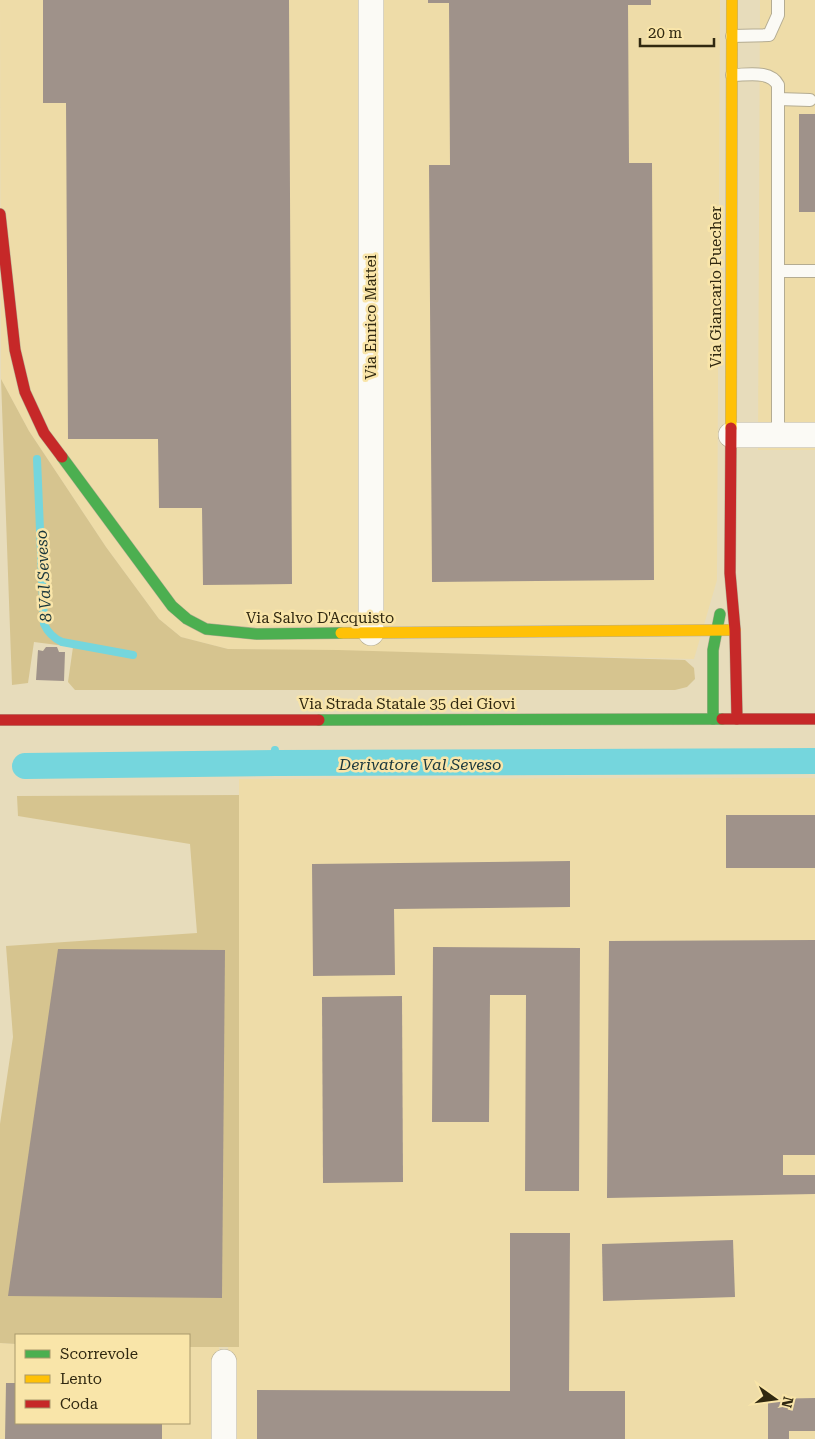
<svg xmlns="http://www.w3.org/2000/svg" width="815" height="1439" viewBox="0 0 815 1439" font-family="'Roboto Serif',serif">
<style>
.built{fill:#eedca8}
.green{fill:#d6c48f}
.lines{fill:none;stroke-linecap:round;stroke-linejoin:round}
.stream{stroke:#75d6dd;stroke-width:8}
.canal{stroke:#75d6dd;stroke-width:26}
.building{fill:#9f928a}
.lane-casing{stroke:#b4ac92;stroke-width:14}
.street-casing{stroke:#b4ac92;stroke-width:26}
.fast-casing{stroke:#b4ac92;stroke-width:12}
.slow-casing{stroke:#b4ac92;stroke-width:12}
.jam-casing{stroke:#b4ac92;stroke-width:12}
.lane{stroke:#fbfaf5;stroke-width:12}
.street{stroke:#fbfaf5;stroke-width:25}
.fast{stroke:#4caf50;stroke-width:11}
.slow{stroke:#ffc107;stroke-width:11}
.jam{stroke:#c62828;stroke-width:11}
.labels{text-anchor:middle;stroke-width:5;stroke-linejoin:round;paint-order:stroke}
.street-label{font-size:15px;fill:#302810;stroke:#f9e5a9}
.water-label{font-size:16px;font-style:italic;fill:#19363c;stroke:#f9e5a9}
</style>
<rect width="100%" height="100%" fill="#e7dcbb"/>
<g class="built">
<path d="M0,0H720L717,580L694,659L228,649L181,637L159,619L106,547L29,431L1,379Z"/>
<path d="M760,0H815V450H758Z"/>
<path d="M815,778V1439H229L228,1347H239V779Z"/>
<path d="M0,1343L16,1344V1423H189V1347H219L220,1439H0Z"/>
</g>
<g class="green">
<path d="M1,379L29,431L106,547L159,619L181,637L228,649L338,650L685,660L694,668L695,679L687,687L675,690H75L68,682L73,647L34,642L28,683L12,685Z"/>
<path d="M239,795V1347H189V1335H16V1344L0,1343V1124L13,1037L6,946L197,933L190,844L18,816L17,796Z"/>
</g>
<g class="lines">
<g class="stream">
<path d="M37,459L44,624C48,633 53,638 62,642L133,655"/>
<path d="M275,750L276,763"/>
</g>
<path class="canal" d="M25,766L276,763L815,761"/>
</g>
<g class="building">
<path d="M43,0H289L292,584L203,585L202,508H159L158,439H68L66,103H43Z"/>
<path d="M428,0H651V5H628L629,163H652L654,580L432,582L429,165H450L449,3H428Z"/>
<rect x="799" y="114" width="16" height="98"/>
<path d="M46,647H57L59,652H65L64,681L36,680L38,650L43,651Z"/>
<rect x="726" y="815" width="89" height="53"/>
<path d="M570,861V907L394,909L395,975L313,976L312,864Z"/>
<path d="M815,940V1155H783V1175H815V1194L607,1198L609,941Z"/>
<path d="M433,947L580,948L579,1191H525L526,995H490L489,1122H432Z"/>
<path d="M58,949L225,950L222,1298L8,1296Z"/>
<path d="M402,996L403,1182L323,1183L322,997Z"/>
<path d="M510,1233H570L569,1391H625V1439H257V1390L510,1391Z"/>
<path d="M733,1240L735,1297L603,1301L602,1244Z"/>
<path d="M6,1383H16V1423H162V1439H5Z"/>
<path d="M815,1398V1431H789V1439H768V1399Z"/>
</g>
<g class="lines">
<defs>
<g id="lane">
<path d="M732,36L769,35L778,15V0"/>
<path d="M732,75C748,75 770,70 778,85V435"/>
<path d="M778,99L810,100"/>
<path d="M778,271H815"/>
</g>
<g id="street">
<path d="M371,0V633"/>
<path d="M731,435H815"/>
<path d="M224,1362V1439"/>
</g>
<g id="fast">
<path d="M62,457L172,606L187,619L206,629L257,634L341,633"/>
<path d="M713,719V650L720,614"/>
<path d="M319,720L722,719"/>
</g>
<g id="slow">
<path d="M731,428L732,0"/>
<path d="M341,633L735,630"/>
</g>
<g id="jam">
<path d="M0,214L15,350L25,392L44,433L62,457"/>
<path d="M731,428L730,573L735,630L737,719"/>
<path d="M722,719H815"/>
<path d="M0,720H319"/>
</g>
</defs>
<use href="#lane" class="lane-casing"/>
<use href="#street" class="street-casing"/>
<use href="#fast" class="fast-casing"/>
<use href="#slow" class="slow-casing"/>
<use href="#jam" class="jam-casing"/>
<use href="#lane" class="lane"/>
<use href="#street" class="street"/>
<use href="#fast" class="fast"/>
<use href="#slow" class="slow"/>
<use href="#jam" class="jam"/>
</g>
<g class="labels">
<g class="street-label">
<text transform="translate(716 287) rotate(-90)" y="5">Via Giancarlo Puecher</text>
<text transform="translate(371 317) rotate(-90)" y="5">Via Enrico Mattei</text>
<text x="320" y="623">Via Salvo D'Acquisto</text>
<text x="407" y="709">Via Strada Statale 35 dei Giovi</text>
</g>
<g class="water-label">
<text transform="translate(43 576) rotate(-93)" y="6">8 Val Seveso</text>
<text x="420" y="770">Derivatore Val Seveso</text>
</g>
</g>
<rect x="15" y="1334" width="175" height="90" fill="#f9e5a9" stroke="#a9996c"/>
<rect x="25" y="1350" width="25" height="8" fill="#4caf50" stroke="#a9996c"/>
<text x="60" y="1359" font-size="15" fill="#302810">Scorrevole</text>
<rect x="25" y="1375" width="25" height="8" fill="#ffc107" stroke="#a9996c"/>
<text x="60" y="1384" font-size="15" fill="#302810">Lento</text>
<rect x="25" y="1400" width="25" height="8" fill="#c62828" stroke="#a9996c"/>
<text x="60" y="1409" font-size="15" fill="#302810">Coda</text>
<g transform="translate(775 1399) rotate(104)" stroke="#f9e5a9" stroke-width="4" paint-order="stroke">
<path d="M0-4L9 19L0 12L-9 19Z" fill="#302810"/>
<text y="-8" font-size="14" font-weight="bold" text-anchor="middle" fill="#302810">N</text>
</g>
<path d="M640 38v8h74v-8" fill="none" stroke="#302810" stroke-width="2.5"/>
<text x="648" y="38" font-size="15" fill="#302810" stroke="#f9e5a9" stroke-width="4" paint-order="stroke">20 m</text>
</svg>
